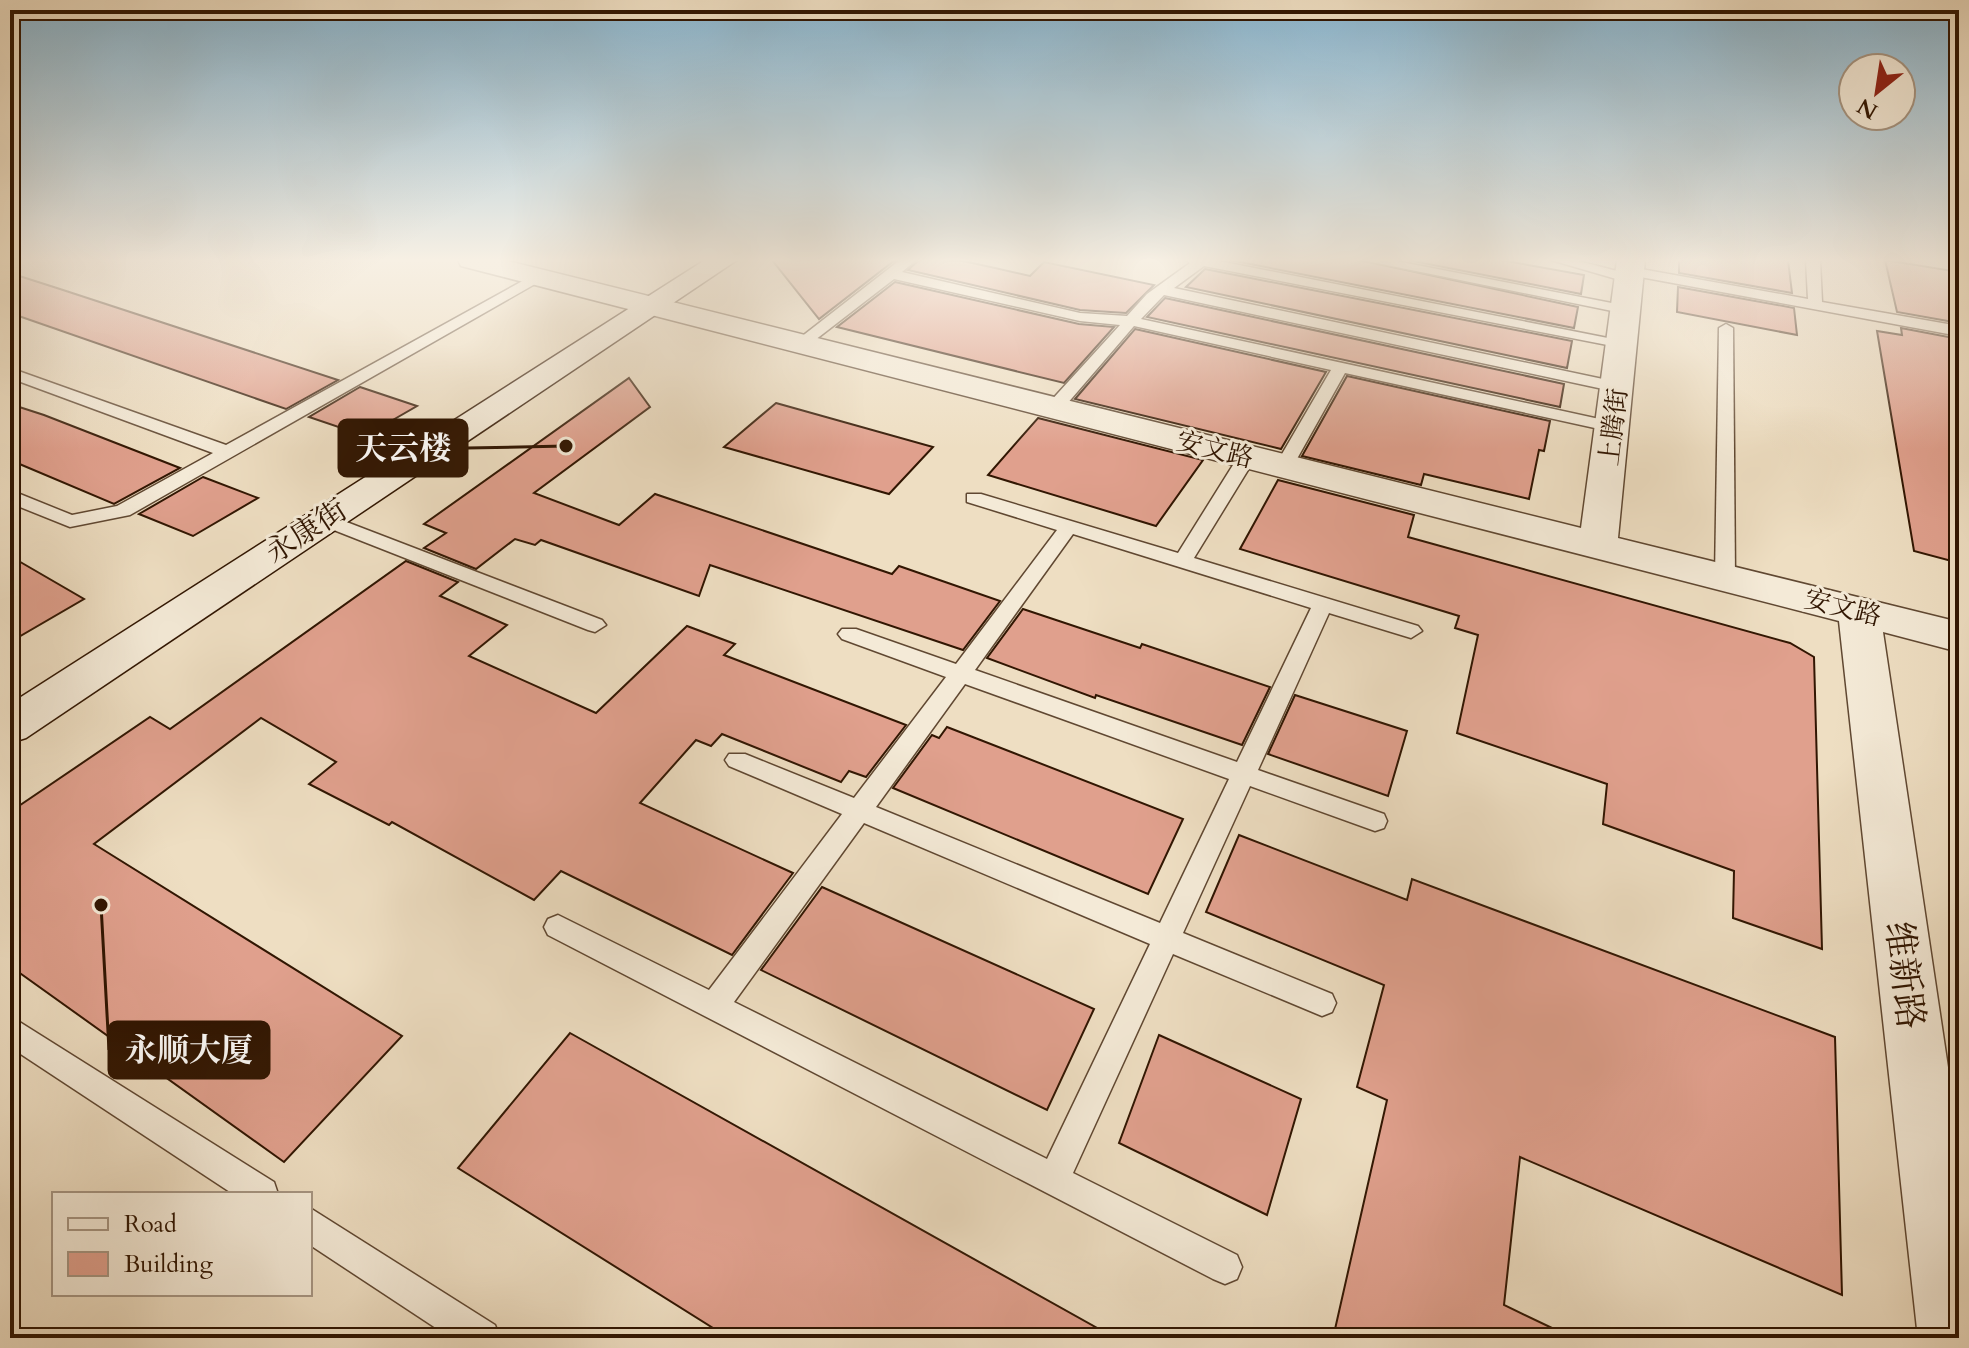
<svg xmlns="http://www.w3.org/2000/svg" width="1969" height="1348" viewBox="0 0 1969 1348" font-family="Cardo,'Noto Serif SC',serif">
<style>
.building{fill:#e0a08d;stroke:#311602;stroke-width:2}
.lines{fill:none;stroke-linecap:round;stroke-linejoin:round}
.lane-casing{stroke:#604832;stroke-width:3}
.street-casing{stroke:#604832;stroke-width:3}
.secondary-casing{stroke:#311602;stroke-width:3}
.lane{fill:#f4ead7;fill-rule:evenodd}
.street{fill:#f4ead7;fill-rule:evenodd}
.secondary{fill:#f4ead7;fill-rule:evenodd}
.labels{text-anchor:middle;stroke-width:6;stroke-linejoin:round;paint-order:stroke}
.far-street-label{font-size:26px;fill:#311602;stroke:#f4ead7}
.street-label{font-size:30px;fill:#311602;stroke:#f4ead7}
.near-street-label{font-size:36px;fill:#311602;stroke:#f4ead7}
.leader{fill:none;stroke:#311602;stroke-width:3}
.callout-dot{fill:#311602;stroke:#f4ead7;stroke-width:3}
.callout{fill:#311602;stroke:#311602;stroke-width:3}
.callout-label{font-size:32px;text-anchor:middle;font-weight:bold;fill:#fff}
</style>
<rect width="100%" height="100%" fill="#eedec2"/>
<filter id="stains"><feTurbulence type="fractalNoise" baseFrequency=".0025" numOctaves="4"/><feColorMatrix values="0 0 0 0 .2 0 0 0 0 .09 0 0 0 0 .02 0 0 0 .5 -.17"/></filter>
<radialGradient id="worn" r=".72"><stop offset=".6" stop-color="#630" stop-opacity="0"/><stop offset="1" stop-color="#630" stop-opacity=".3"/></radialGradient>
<g class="building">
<path d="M772,260H895L819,319Z"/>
<path d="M919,260H960L1030,276L1044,262L1154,285L1126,313L1080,310L908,270Z"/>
<path d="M1230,260H1359L1578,307L1574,328Z"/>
<path d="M1408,260H1501L1584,275L1581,294Z"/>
<path d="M1679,260H1788L1792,293L1679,273Z"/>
<path d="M1885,260L1959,272V323L1897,312Z"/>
<path d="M1205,269L1572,341L1567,368L1186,287Z"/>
<path d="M10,273L60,289L338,380L286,409L10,313Z"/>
<path d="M895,282L1079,324L1114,327L1064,383L837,327Z"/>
<path d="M1678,287L1794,308L1797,335L1677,312Z"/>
<path d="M1165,298L1564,384L1560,407L1147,317Z"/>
<path d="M1901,328L1959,339V563L1914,551L1877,331L1902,335Z"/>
<path d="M1135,329L1326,372L1281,449L1075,399Z"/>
<path d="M1347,376L1550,421L1544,451L1539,450L1529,499L1424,474L1421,485L1302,456Z"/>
<path d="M629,378L650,407L534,493L619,525L655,494L892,574L899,566L1000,601L963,650L710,565L699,596L541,540L535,545L515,539L476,569L424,548L446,533L424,524Z"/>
<path d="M360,387L417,406L365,436L309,417Z"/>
<path d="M776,403L933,447L889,494L724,447Z"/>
<path d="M10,404L44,415L180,468L114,504L10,460Z"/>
<path d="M1038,418L1203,460L1156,526L988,475Z"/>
<path d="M203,477L258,498L193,536L139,514Z"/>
<path d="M1278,480L1414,515L1408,537L1790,643L1814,657L1822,949L1733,918L1734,871L1603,824L1607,784L1457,733L1478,635L1455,628L1459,616L1240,549Z"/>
<path d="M10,556L84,599L10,642Z"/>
<path d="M406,561L458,582L440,596L507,625L469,656L596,713L687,626L735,644L724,655L906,725L866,777L849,771L841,782L722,734L711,746L696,740L640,803L793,873L732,955L561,871L534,900L392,822L389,825L309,784L336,762L261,718L94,844L402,1036L284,1162L10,966V812L150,717L170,729Z"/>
<path d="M1023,609L1140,648L1142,644L1270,687L1242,745L1096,695L1095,698L987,658Z"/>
<path d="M1295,695L1407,731L1388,796L1268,754Z"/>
<path d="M947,727L1183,819L1148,894L893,788L932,735L939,738Z"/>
<path d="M1239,835L1407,900L1412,879L1835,1037L1842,1295L1520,1157L1504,1305L1573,1338H1333L1387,1100L1357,1087L1384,985L1206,912Z"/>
<path d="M822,887L1094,1009L1047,1110L761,970Z"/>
<path d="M570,1033L1115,1338H729L458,1168Z"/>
<path d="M1159,1035L1301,1099L1267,1215L1119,1143Z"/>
</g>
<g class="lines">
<defs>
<g id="lane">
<path d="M900,260H916L902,272L1080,313L1127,316L1147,294L1190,263L1186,260H1214L1623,341L1631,346L1628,349L1204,266L1174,288L1617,382L1625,387L1617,392L1164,295L1141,319L1613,422L1621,427L1613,432L1345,373L1293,466L1284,471L1275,466L1331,370L1134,326L1060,412H1048V404L1120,325L1080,321L894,279L806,347H796V341Z"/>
<path d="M1362,260H1391L1627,306L1634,310L1627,314Z"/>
<path d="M1551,260H1574L1625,273V268L1630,267L1808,299L1806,260H1820L1822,302L1959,326V336L1635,276V282L1630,283Z"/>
<path d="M537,273L544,277L542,280L130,515L70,527L10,503V490L72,515L117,506L213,453L10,378V368L226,445Z"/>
<path d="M1726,324L1733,328L1735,577L1725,583L1715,577L1719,328Z"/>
<path d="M1247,452L1256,457L1194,558L1418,626L1422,631L1411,638L1329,613L1258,770L1384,814L1387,821L1384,828L1375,831L1250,786L1183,933L1332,994L1336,1003L1332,1012L1322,1016L1173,954L1073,1173L1237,1255L1242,1267L1237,1279L1225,1284L1213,1279L548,935L544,927L548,919L558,915L709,990L842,814L729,766L725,760L729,754H745L854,798L946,677L842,639L838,634L842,629H856L956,664L1057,530L967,502V494H981L1178,553L1238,457ZM1073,534L1311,608L1237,762L975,670ZM965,684L1229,779L1160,923L876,807ZM864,823L1150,944L1047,1159L734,1002Z"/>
<path d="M323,513L602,620L606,625L595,632L588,630L316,523L314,519Z"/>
<path d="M10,1016L274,1182L278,1194H233L10,1047Z"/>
<path d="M310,1208L495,1325L500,1338H451L310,1245Z"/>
</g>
<path id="street" d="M458,260H504L1581,528L1617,260H1645L1618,538L1959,622V652L1883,632L1959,1141V1338H1918L1839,621L461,266Z"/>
<path id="secondary" d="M705,260H737L26,738L10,743V704Z"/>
</defs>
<use href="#lane" class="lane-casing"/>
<use href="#street" class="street-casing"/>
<use href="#secondary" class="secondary-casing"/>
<use href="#lane" class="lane"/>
<use href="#street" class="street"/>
<use href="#secondary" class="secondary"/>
</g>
<linearGradient id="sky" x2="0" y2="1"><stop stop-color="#89b7d2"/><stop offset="0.58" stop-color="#f7f0e4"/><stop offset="1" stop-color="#f7f0e4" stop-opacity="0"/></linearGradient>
<rect width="1969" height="449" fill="url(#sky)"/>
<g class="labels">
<g class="far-street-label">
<text transform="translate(1613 427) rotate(-83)" y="9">上腾街</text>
<text transform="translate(1215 449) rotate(14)" y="9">安文路</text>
<text transform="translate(1843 607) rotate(14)" y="9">安文路</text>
</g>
<g class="street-label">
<text transform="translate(306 531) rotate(-33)" y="10">永康街</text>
</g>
<g class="near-street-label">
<text transform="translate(1906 975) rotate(83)" y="13">维新路</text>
</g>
</g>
<path class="leader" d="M566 446L467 448M101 905L109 1050"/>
<g class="callout-dot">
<circle cx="566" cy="446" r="8"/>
<circle cx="101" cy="905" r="8"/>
</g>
<g class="callout">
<rect x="339" y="420" width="128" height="56" rx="8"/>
<rect x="109" y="1022" width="160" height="56" rx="8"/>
</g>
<g class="callout-label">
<text x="403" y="459">天云楼</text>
<text x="189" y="1061">永顺大厦</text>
</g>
<rect width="1969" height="1348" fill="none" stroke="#eedec2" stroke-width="40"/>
<rect x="12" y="12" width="1945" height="1324" fill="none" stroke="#311602" stroke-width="4"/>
<rect x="20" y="20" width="1929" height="1308" fill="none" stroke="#311602" stroke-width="2"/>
<rect x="52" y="1192" width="260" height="104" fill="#f4ead7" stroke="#a69582" stroke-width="2"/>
<rect x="68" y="1218" width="40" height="12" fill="#f4ead7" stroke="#a69582" stroke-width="2"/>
<text x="124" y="1232" font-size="24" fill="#311602">Road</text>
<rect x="68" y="1252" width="40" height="24" fill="#e0a08d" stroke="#a69582" stroke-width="2"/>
<text x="124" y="1272" font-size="24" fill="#311602">Building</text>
<g transform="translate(1877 92) rotate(210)"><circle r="38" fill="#f4ead7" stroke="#a69582" stroke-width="2"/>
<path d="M0-6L14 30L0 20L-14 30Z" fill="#8f2418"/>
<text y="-12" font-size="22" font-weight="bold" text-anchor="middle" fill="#311602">N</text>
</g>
<rect width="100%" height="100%" filter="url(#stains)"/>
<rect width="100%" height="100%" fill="url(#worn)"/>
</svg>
